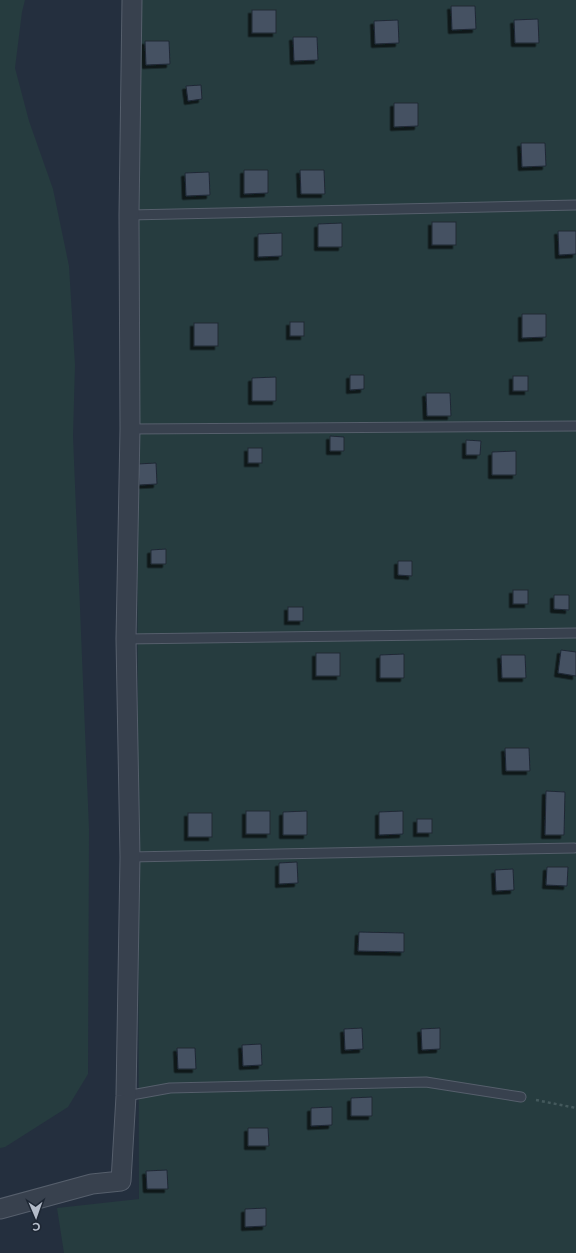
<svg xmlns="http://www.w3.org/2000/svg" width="576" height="1253" viewBox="0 0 576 1253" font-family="Montserrat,sans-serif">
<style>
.green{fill:#263c3f}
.building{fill:#455162;stroke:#1f2835;filter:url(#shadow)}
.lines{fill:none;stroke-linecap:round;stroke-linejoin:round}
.lane-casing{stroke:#565f6c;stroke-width:11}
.street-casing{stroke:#565f6c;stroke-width:21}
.path{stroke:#44595c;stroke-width:2.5;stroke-dasharray:3 3;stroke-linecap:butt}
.lane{stroke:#38414e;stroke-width:9}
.street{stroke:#38414e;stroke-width:19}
</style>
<defs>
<filter id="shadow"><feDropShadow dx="-3.5" dy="3.5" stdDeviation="0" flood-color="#0009"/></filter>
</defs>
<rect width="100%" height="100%" fill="#242f3e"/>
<g class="green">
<path d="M0,0H25L22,12L15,68L29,121L53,189L69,266L75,365L73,436L89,829L88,1074L68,1107L5,1147L0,1148Z"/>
<path d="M136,0H576V1253H64L57,1208L139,1199Z"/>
</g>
<g class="building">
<path d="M451,6H475L476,29L452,30Z"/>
<rect x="252" y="10" width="24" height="23"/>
<path d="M538,19L539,43H515L514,20Z"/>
<path d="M398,20L399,43L375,44L374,21Z"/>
<path d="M293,37H317L318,60L294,61Z"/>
<path d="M145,41H169L170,64L146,65Z"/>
<path d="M201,85L202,99L188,101L186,86Z"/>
<path d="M394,103H418V126L394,127Z"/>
<path d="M521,143H545L546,166L522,167Z"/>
<path d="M244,170H268V193L244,194Z"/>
<path d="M300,170H324L325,194H301Z"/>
<path d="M209,172L210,195L186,196L185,173Z"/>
<rect x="432" y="222" width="24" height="23"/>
<path d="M342,223V247H318V224Z"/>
<path d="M558,231H576V254L559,255Z"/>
<path d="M282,233V256L258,257V234Z"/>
<path d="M522,314H546V337L522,338Z"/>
<rect x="290" y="322" width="14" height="14"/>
<rect x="194" y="323" width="24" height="23"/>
<path d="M350,375H364V389L350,390Z"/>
<rect x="513" y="376" width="15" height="15"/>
<path d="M276,377V401H252V378Z"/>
<path d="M426,393H450L451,416H427Z"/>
<path d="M330,436L344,437V451H330Z"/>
<path d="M466,440L481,441L480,455H466Z"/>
<rect x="248" y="448" width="14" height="15"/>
<path d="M516,451V475H492V452Z"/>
<path d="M156,463L157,484L139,485L138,464Z"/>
<path d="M166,549V564H151V550Z"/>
<path d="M398,561H412V576L398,575Z"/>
<rect x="513" y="590" width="15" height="14"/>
<path d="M554,595H569V610L554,609Z"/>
<rect x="288" y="607" width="15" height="14"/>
<path d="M561,650L576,652V676L558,673Z"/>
<rect x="316" y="653" width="24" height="23"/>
<path d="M404,654V678H380V655Z"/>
<path d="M501,655H525L526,678H502Z"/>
<path d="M505,748H529L530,771H506Z"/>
<path d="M546,791L565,792L564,835H545Z"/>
<rect x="246" y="811" width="24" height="23"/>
<path d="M307,811V835H283V812Z"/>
<path d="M403,811V834L379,835V812Z"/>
<rect x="188" y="813" width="24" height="24"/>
<rect x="417" y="819" width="15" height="14"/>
<path d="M297,862L298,883L279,884V863Z"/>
<path d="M547,867H568L567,886L546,885Z"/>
<path d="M513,869L514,890L496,891L495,870Z"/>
<path d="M359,932L404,933V952L358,951Z"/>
<path d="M362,1028L363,1049L345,1050L344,1029Z"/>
<path d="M440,1028V1049L422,1050L421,1029Z"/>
<path d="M261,1044L262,1065L243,1066L242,1045Z"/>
<path d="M177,1048H195L196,1069H178Z"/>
<path d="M372,1097V1116H351V1098Z"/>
<path d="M332,1107V1125L311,1126V1108Z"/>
<path d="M248,1128H268L269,1146H248Z"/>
<path d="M167,1170L168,1189H147L146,1171Z"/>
<path d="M266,1208V1226L245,1227V1209Z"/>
</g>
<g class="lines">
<defs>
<g id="lane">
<path d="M129,215L576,205"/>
<path d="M130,429L576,426"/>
<path d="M126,639L576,633"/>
<path d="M130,857L574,848"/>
<path d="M126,1096L170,1088L426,1082L521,1097"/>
</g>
<path id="street" d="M0,1209L92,1184L121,1181L126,1096L130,857L126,639L130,429L129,215L132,0"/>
</defs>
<use href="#lane" class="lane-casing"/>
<use href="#street" class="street-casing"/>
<path class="path" d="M536,1100L576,1108"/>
<use href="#lane" class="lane"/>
<use href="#street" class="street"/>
</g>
<g transform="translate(36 1217) rotate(178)" stroke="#1d2633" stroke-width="3" paint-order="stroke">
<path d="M0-3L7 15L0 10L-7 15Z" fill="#b4bcc9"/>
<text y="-6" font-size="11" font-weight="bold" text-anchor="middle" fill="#b4bcc9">С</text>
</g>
</svg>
